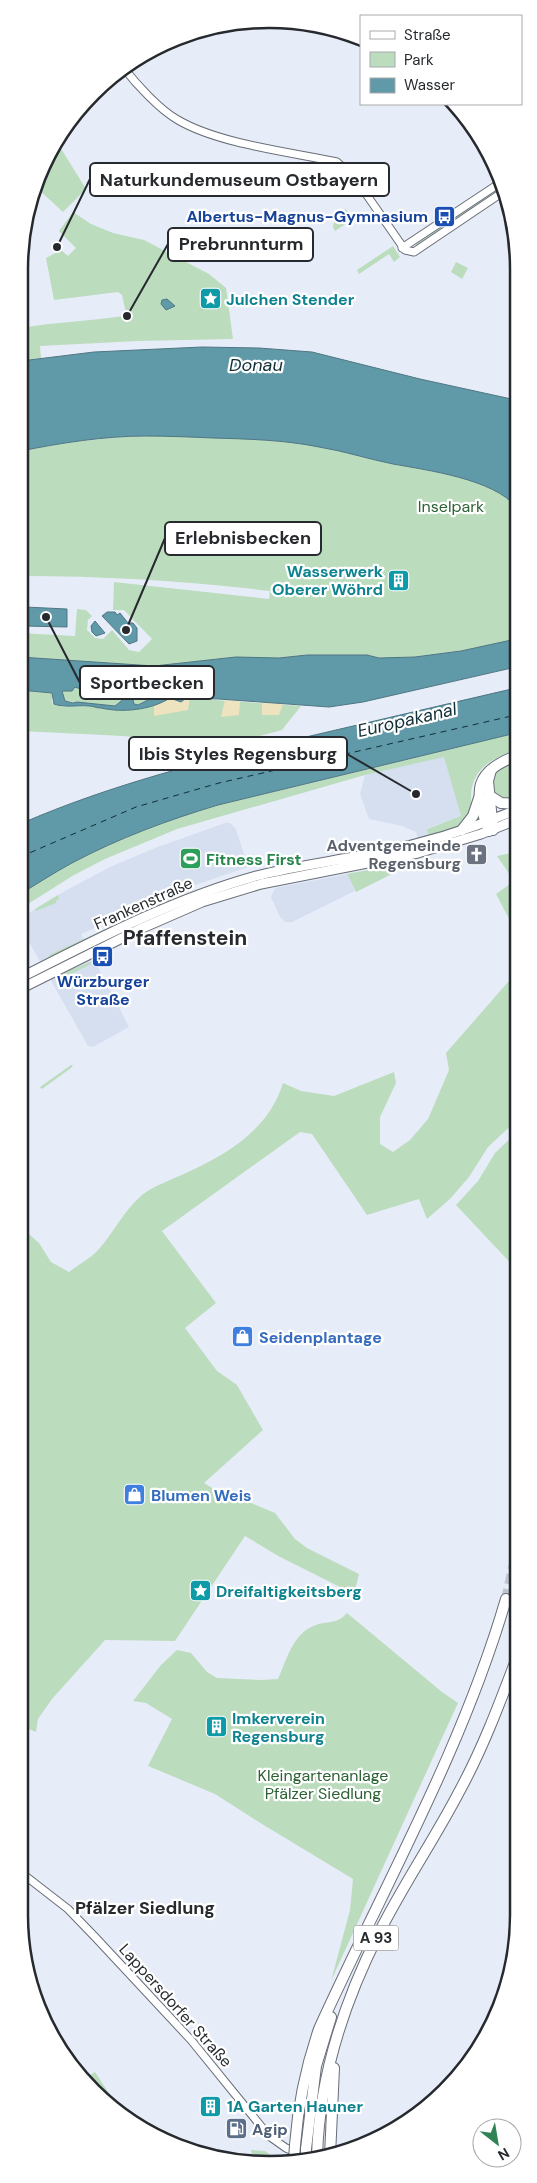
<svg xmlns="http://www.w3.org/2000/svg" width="537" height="2183" viewBox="0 0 537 2183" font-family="'DM Sans',sans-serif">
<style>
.built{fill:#d5dff0}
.green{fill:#bcdcbe}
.sand{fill:#ede3be}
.water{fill:#6099a8;stroke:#4f7783;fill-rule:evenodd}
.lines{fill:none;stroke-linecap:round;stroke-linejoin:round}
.ferry{stroke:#112f36;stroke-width:1;stroke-dasharray:6 5;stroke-linecap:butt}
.highway-tunnel{stroke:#c0c6cf;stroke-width:10;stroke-dasharray:10 5;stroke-linecap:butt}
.minor-casing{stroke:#686d76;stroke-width:9}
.major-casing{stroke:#686d76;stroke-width:11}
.highway-casing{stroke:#686d76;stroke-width:12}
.minor{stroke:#fff;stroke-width:7}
.major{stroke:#fff;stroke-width:9}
.highway{stroke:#fff;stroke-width:10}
.highway-bridge-casing{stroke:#686d76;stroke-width:12;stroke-linecap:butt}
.highway-bridge{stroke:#fff;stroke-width:10}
.labels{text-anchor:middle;stroke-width:4.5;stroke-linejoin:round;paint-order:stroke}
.shield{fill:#fff;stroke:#67696c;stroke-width:1}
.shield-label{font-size:15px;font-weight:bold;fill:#26292d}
.transit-label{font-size:16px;font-weight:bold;fill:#164399;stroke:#fff;text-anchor:end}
.culture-label{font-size:16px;font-weight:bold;fill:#0d838f;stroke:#fff;text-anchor:start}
.park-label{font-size:16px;fill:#2b6133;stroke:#fff}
.worship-label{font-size:16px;font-weight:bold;fill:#5b616d;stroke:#fff;text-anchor:end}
.leisure-label{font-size:16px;font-weight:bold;fill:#27864d;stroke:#fff;text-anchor:start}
.street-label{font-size:16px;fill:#26292d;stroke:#fff}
.shop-label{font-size:16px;font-weight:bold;fill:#366cbe;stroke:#fff;text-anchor:start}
.service-label{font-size:16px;font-weight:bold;fill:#4e5e75;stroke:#fff;text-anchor:start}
.water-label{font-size:18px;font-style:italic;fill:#112f36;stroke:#fff}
.neighbourhood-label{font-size:18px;font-weight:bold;fill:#26292d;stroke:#fff}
.district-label{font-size:21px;font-weight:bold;fill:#26292d;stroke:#fff}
.rim{fill:none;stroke:#26292d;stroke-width:2.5}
.leader{fill:none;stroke:#26292d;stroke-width:2}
.callout-dot{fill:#26292d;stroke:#fff;stroke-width:2}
.callout{fill:#fff;stroke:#26292d;stroke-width:2}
.callout-label{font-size:18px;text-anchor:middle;font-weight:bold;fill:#26292d}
</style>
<rect width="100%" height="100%" fill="#e7edf8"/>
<g class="built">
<path d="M445,756L461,816L428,828L429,836L418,839L416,832L402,826L369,819L360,794L365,775Z"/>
<path d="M225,823H230L236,829L248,867L172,893L81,934L129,1027L93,1047L88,1046L20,926L22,917L65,891L110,867L155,848Z"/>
<path d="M347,874L355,891L292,922H285L280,917L271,897L275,888Z"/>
</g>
<g class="green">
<path d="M60,147L86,189L63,212L37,188L48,157Z"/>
<path d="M501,187L470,211L417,246L416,244Z"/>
<path d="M346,209L353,219L335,231L333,227L335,216Z"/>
<path d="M73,212L91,224L113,233L144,240L209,274L226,288L233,339L138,341L40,346L41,358L21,361V328C55,322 89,321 123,316V314L126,313L122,295L118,292L54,300L46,258L61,250L68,256L76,248L59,231Z"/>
<path d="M393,246L400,257L394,262L389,254L359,274L357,270Z"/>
<path d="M456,262L468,268L462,279L451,272Z"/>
<path d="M166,435C216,438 268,438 318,446C343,451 367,459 392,464C426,470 494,479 516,507V639L461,651L415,657L379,658L367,655H307L279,658L219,659L154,666L20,657V633L75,636L77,609L86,610L92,616L88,620L87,630L95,638L103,639L112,630L129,650L139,652L152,639L124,610H113L114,582L269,599L270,591C187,581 104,576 20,576L21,451C69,441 117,436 166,435Z"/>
<path d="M75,687H78L82,691L96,687L108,694H122L125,698L115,706L64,701L62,691H72Z"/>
<path d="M20,690L52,693V703L63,707L92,706L101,708L129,710L186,698L301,706L282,730L245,740L217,743H187L123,736L20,731Z"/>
<path d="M138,690L151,696L150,699L138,705L134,704L132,695Z"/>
<path d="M516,733V750C493,758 472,768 471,796C471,803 472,811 467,818C458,829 442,832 429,836L427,829L461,816L444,757L365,775L177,829L105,859L74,875L20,909V894C37,884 55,872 72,863C119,838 168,820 218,805Z"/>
<path d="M516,762V802H506L493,793C490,773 499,769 516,762Z"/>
<path d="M516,852V932L496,894L514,881L497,856Z"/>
<path d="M420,860L356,892L347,874Z"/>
<path d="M241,875L242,878L87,939L50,957L49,955L167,901Z"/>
<path d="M58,895L59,899L56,901V903L36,911L35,909Z"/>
<path d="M90,962L91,964L61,979L59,975Z"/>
<path d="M516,973V1121L488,1147L469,1177L450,1199L427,1219L419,1199L367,1215L312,1134L300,1132L162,1231L216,1303L185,1328L217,1371L237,1385L263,1430L204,1483L234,1501L251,1503L275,1513L295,1539L307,1548L359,1574L354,1594L280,1557L245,1536L175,1641L105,1640L52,1699L38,1719L36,1732L19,1725L20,1278L28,1264L20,1257V1226L39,1243L51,1262L69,1272C79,1264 90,1259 99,1249C114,1232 124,1210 142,1195C155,1185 171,1180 186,1173C228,1154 269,1129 283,1083L301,1091L334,1096L394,1072L396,1083L380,1117V1144L393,1152L410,1140L428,1119L449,1070L446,1053Z"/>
<path d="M71,1065H73L71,1068L42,1089L40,1087Z"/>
<path d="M516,1133V1269L456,1205L478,1181L495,1153Z"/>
<path d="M347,1613L442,1692L458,1703L331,1981L350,1910L353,1879L262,1824L215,1794L148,1766L172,1719L146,1703L133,1701L161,1665L177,1650L191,1653L207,1672L217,1678L261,1680L278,1679C288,1657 293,1631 319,1624C332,1621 338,1623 347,1613Z"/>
<path d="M95,2072L120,2110L82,2080Z"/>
<path d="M251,2150L265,2151L280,2161L254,2163Z"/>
</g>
<g class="sand">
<path d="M170,698H190L188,710L154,716V706Z"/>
<path d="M225,700L240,701L239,715L221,717Z"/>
<path d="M262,702L283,704L279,715H262Z"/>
</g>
<g class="water">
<path d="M167,299L175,306L166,310L161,304L162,300Z"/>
<path d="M202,347L259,348L312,352L420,379L516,400V507C494,479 426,470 393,464C368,459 344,451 319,447C285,440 248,439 213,438C190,437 168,436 145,436C105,436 60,443 21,451V361L94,352Z"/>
<path d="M25,607L67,609V627L24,626Z"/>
<path d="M107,612H115L117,615L120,613L128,623H133L137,628V641L129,644L102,616Z"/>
<path d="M95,621L105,633L96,636L92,632L91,626Z"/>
<path d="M516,639V667L363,702L329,707L219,699L186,698L181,702L170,698C151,710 123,713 101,708C96,708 93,706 89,706C77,705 65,708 54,704L52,693L20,690V657L154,666L236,657L279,658L307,655H367L379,658L415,657L461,651ZM75,687L89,692L96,687L108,694H122L125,698L115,706L77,702L73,703L65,701L62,691H72ZM138,690L151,696L150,699L138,705L134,704L132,696Z"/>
<path d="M516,688V733L218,805C168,820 119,838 72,863C55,872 37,884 20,894V824C112,784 208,760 306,737C376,721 446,704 516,688Z"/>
</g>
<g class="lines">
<path class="ferry" d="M20,857L136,807L219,783L516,715"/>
<path class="highway-tunnel" d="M506,1599L516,1555"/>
<defs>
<g id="minor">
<path d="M123,67C136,84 160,110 178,120C219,144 290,152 337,162L355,178L405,250L414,252L503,192"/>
<path d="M402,248L500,183"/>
<path d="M19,1871L68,1909L96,1938L191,2040L269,2136L286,2148L309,2158"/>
</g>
<g id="major">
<path d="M20,978C97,939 173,899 256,876C295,866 336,861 375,853C423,844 471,829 516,810"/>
<path d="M20,989L140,929L202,902L261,884L418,853L481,834L516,820"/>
</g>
<g id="highway">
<path d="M491,770L488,781L493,830"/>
<path d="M490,796L501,803L516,804"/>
<path d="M462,830L473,816L479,798"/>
<path d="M489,831C474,792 473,772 516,756"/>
<path d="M295,2145C298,2105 306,2067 319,2029C384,1886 462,1750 506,1599"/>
<path d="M306,2149L316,2066L331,2017"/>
<path d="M330,2156L334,2068"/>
<path d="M317,2157C319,2080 344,2002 379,1933C403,1885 434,1840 459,1792C482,1750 499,1705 516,1660"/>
</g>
</defs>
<use href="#minor" class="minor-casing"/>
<use href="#major" class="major-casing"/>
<use href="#highway" class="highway-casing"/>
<use href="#minor" class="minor"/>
<use href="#major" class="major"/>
<use href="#highway" class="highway"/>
<defs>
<g id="highway-bridge">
<path d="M306,2158V2149"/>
<path d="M294,2160L295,2145"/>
</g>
</defs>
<use href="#highway-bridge" class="highway-bridge-casing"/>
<use href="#highway-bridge" class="highway-bridge"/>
</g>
<defs>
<symbol id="bus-square" viewBox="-11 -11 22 22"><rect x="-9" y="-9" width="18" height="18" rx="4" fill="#1a4fb4" stroke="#fff"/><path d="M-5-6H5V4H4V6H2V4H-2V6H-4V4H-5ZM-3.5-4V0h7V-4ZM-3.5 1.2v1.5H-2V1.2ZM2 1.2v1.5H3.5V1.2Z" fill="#fff"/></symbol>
<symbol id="sight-square" viewBox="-11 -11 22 22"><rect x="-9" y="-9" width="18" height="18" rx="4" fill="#0f9aa8" stroke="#fff"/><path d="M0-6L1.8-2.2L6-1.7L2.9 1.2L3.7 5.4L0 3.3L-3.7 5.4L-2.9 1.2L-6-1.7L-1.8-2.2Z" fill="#fff"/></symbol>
<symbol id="building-square" viewBox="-11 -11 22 22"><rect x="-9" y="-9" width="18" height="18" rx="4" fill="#0f9aa8" stroke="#fff"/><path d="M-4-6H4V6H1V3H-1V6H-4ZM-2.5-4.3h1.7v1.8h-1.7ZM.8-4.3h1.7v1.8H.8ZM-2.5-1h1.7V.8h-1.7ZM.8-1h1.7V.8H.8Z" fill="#fff"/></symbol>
<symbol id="church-square" viewBox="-11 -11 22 22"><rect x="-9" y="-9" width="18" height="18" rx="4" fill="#6b7280" stroke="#fff"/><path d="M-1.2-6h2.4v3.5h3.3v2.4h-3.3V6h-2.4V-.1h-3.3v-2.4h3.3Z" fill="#fff"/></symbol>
<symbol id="stadium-square" viewBox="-11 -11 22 22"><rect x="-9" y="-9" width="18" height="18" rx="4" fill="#2e9e5b" stroke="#fff"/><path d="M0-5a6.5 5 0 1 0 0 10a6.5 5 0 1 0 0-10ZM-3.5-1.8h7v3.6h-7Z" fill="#fff"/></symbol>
<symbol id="shop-square" viewBox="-11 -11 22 22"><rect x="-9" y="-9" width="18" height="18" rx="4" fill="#3f7fe0" stroke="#fff"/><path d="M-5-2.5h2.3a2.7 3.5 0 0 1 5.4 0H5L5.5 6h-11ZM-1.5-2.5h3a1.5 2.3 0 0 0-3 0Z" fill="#fff"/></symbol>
<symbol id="fuel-square" viewBox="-11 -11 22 22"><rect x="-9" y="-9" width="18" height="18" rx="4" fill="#5c6f8a" stroke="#fff"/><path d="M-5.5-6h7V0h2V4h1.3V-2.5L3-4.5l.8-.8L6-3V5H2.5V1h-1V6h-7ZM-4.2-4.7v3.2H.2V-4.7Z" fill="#fff"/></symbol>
</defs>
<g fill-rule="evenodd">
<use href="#bus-square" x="432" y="204" width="25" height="25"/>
<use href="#sight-square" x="198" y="286" width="25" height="25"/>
<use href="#building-square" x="386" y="568" width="25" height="25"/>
<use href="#church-square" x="464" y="842" width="25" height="25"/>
<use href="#stadium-square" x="178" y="846" width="25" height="25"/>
<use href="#bus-square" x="90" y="944" width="25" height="25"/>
<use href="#shop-square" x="230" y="1324" width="25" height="25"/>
<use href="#shop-square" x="122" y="1482" width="25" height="25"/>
<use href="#sight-square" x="188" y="1578" width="25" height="25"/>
<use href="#building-square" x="204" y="1714" width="25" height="25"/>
<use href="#building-square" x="198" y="2094" width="25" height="25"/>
<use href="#fuel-square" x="224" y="2116" width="25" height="25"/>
</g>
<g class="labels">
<rect class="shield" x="353.5" y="1925.5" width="45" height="25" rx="4"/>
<g class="shield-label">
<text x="376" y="1943">A 93</text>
</g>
<g class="transit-label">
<text x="428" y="222">Albertus-Magnus-Gymnasium</text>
<text x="103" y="987" text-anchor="middle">Würzburger<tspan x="103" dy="18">Straße</tspan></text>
</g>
<g class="culture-label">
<text x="226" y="305">Julchen Stender</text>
<text x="383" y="577" text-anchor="end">Wasserwerk<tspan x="383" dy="18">Oberer Wöhrd</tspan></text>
<text x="216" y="1597">Dreifaltigkeitsberg</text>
<text x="232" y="1724">Imkerverein<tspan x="232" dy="18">Regensburg</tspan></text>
<text x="227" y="2112">1A Garten Hauner</text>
</g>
<g class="park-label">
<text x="451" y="512">Inselpark</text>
<text x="323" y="1781">Kleingartenanlage<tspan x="323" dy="18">Pfälzer Siedlung</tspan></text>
</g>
<g class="worship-label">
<text x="461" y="851">Adventgemeinde<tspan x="461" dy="18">Regensburg</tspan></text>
</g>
<g class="leisure-label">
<text x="206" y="865">Fitness First</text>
</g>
<g class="street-label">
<text transform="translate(143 903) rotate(-24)" y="6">Frankenstraße</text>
<text transform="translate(176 2005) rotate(48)" y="6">Lappersdorfer Straße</text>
</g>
<g class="shop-label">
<text x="259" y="1343">Seidenplantage</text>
<text x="151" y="1501">Blumen Weis</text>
</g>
<g class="service-label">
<text x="252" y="2135">Agip</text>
</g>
<g class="water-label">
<text x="256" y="371">Donau</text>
<text transform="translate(407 720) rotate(-13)" y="6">Europakanal</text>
</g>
<g class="neighbourhood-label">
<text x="145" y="1914">Pfälzer Siedlung</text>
</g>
<g class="district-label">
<text x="185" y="945">Pfaffenstein</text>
</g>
</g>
<path d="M0 0H537V2183H0ZM269 28H269A241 241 0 0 1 510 269V1915A241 241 0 0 1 269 2156H269A241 241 0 0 1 28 1915V269A241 241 0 0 1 269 28Z" fill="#fff" fill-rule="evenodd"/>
<path class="rim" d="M269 28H269A241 241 0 0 1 510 269V1915A241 241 0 0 1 269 2156H269A241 241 0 0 1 28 1915V269A241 241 0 0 1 269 28Z"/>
<path class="leader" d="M57 247L90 179M127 316L168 244M126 630L165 538M46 617L80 683M416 794L347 754"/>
<g class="callout-dot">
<circle cx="57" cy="247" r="5"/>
<circle cx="127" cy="316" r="5"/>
<circle cx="126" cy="630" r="5"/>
<circle cx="46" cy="617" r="5"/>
<circle cx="416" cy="794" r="5"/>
</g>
<g class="callout">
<rect x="90" y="163" width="299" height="33" rx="5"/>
<rect x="168" y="228" width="145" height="33" rx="5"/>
<rect x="165" y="522" width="156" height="33" rx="5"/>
<rect x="80" y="666" width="134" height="33" rx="5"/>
<rect x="129" y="737" width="218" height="33" rx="5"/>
</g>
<g class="callout-label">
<text x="239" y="186">Naturkundemuseum Ostbayern</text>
<text x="241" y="250">Prebrunnturm</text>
<text x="243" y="544">Erlebnisbecken</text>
<text x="147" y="689">Sportbecken</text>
<text x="238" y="760">Ibis Styles Regensburg</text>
</g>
<rect x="360" y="15" width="162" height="90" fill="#ffffff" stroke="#a8a9ab"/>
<rect x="370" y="31" width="25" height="8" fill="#ffffff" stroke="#a8a9ab"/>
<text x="404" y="40" font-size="15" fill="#26292d">Straße</text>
<rect x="370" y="52" width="25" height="15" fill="#bcdcbe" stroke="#a8a9ab"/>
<text x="404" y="65" font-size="15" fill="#26292d">Park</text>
<rect x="370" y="78" width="25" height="15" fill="#6099a8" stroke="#a8a9ab"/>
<text x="404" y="90" font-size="15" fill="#26292d">Wasser</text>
<g transform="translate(497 2143) rotate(149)"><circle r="24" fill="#ffffff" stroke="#a8a9ab"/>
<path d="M0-4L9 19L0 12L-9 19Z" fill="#2f8355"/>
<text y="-8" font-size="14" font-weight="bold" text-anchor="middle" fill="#26292d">N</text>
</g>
</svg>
